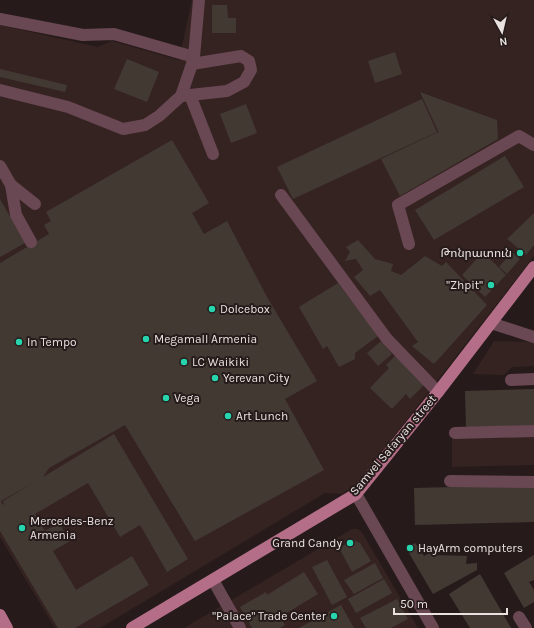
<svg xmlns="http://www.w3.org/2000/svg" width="534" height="628" viewBox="0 0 534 628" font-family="Karla,'Noto Sans Armenian',sans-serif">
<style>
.built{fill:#352321}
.building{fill:#433933;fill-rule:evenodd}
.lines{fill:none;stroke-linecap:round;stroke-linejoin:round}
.minor{stroke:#694753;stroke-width:12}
.major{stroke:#b46e88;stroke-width:12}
.poi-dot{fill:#26d5ae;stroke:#261b1a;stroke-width:1.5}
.labels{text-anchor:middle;stroke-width:4;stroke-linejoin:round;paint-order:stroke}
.poi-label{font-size:12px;fill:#e9e2e1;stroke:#261b1a;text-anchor:start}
.street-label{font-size:12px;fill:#e9e2e1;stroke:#261b1a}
</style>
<rect width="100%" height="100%" fill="#261b1a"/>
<g class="built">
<path d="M192,0H534V256L357,484L342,494L325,493L100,628H55L0,537V25L97,47L112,41L179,60Z"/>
<path d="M494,341L534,342V366L512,367L504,375L473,374Z"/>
<path d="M534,436V465L452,467V438Z"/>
<path d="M352,529H358L363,534L418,628H184Z"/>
</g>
<g class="building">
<path d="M212,5H227L228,18H236V33H212Z"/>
<path d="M395,52L402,74L375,83L368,61Z"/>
<path d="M127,59L159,72L147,102L114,89Z"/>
<path d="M0,69L67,85L65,92L0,77Z"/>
<path d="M420,92L497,120L498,139L400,196L381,159L438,132L439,133Z"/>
<path d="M422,99L437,132L293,199L277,167Z"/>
<path d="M246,104L257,133L231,143L220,114Z"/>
<path d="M172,140L209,203L192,213L204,234L227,221L267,297L317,381L285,399L324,470L195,541L125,425L49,468L43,477L114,434L188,559L167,572L140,525L120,537L88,483L35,514L45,531L59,523L70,541L53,551L76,590L132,556L149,585L75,628H58L0,531V263L49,234L44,225L51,221L46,212ZM34,482L3,501L4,504L3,505L1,501Z"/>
<path d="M505,156L524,187L434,240L415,210Z"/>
<path d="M0,199L25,243L0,257Z"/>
<path d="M534,213V245L526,255L507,239Z"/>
<path d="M358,240L375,259L393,264L391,271L401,275L425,256L442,266L446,262L487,305L434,364L412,346L418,342L380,290L370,296L354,277L363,270L356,259L345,261L350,252L346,247Z"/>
<path d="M483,252L506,275L485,297L462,275Z"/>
<path d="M512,252L520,259L507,274L499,267Z"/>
<path d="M338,283L378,336L355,353V359L339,367L327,346L323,349L299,307Z"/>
<path d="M381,341L392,354L378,366L367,353Z"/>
<path d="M396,355L426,383L410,399L406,394L392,409L370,388L389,368L386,365Z"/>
<path d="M534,389V426L466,428L465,391Z"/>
<path d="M534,485V522L415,525L414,488Z"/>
<path d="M353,540L360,543L371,561L352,572L339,548Z"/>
<path d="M415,543L424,556L433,551L435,555L467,556L466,564L477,563V570L433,594L406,548Z"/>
<path d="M534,555V580L529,582L534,590V602L524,608L504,573Z"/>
<path d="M327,560L347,597L332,605L312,567Z"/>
<path d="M375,563L383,578L354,594L344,580Z"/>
<path d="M304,572L318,594L280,617L285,625L280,628H252L240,607L266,592L267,595Z"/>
<path d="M480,574L511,628H470L449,594Z"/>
<path d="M384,579L392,593L356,613L348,599Z"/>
<path d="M397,599L408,619L391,628H366L360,618Z"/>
<path d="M341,605L354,628H299Z"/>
</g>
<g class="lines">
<g class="minor">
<path d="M0,19L83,35L114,34L194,57"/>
<path d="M0,90L68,107L123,129L145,125L159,116L181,96L192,64L194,57L199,0"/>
<path d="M190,95L213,154"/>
<path d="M181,96L227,91L244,82L251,70L249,61L241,56L192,64"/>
<path d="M0,166L11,185L16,215L31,242"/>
<path d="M11,185L35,204"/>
<path d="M281,195L387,339L438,392"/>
<path d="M409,244L398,205L519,136L534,145"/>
<path d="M491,323L534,337"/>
<path d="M511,380L534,379"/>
<path d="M455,433L534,431"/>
<path d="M450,481L534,482"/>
<path d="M356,494L433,628"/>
<path d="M213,580L240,628"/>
<path d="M519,617L526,628"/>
</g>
<g class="major">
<path d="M0,615L7,628"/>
<path d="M132,628L356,494L438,392L534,267"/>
</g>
</g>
<g class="poi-dot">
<circle cx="520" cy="253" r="4"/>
<circle cx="491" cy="285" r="4"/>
<circle cx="212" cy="309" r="4"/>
<circle cx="146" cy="339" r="4"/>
<circle cx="19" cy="342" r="4"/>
<circle cx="184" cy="362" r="4"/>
<circle cx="215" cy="378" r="4"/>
<circle cx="166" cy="398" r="4"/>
<circle cx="228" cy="416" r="4"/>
<circle cx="22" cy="528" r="4"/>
<circle cx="350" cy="543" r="4"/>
<circle cx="410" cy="548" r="4"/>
<circle cx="334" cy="616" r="4"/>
</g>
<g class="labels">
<g class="poi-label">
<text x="512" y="257" text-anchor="end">Թոնրատուն</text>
<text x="483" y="289" text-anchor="end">"Zhpit"</text>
<text x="220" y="313">Dolcebox</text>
<text x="154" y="343">Megamall Armenia</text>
<text x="27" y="346">In Tempo</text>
<text x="192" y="366">LC Waikiki</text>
<text x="223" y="382">Yerevan City</text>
<text x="174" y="402">Vega</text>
<text x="236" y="420">Art Lunch</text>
<text x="30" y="525">Mercedes-Benz<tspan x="30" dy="14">Armenia</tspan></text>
<text x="342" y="547" text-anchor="end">Grand Candy</text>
<text x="418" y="552">HayArm computers</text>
<text x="326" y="620" text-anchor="end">"Palace" Trade Center</text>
</g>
<g class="street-label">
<text transform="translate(393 445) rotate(-50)" y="4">Samvel Safaryan street</text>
</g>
</g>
<g transform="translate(502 32) rotate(172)" stroke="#261b1a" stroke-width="3" paint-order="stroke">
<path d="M0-3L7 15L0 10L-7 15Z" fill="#e9e2e1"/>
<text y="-6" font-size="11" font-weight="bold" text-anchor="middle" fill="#e9e2e1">N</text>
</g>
<path d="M394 608v6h113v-6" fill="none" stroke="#e9e2e1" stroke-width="2"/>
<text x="400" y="608" font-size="12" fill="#e9e2e1" stroke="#261b1a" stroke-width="3" paint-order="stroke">50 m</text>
</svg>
